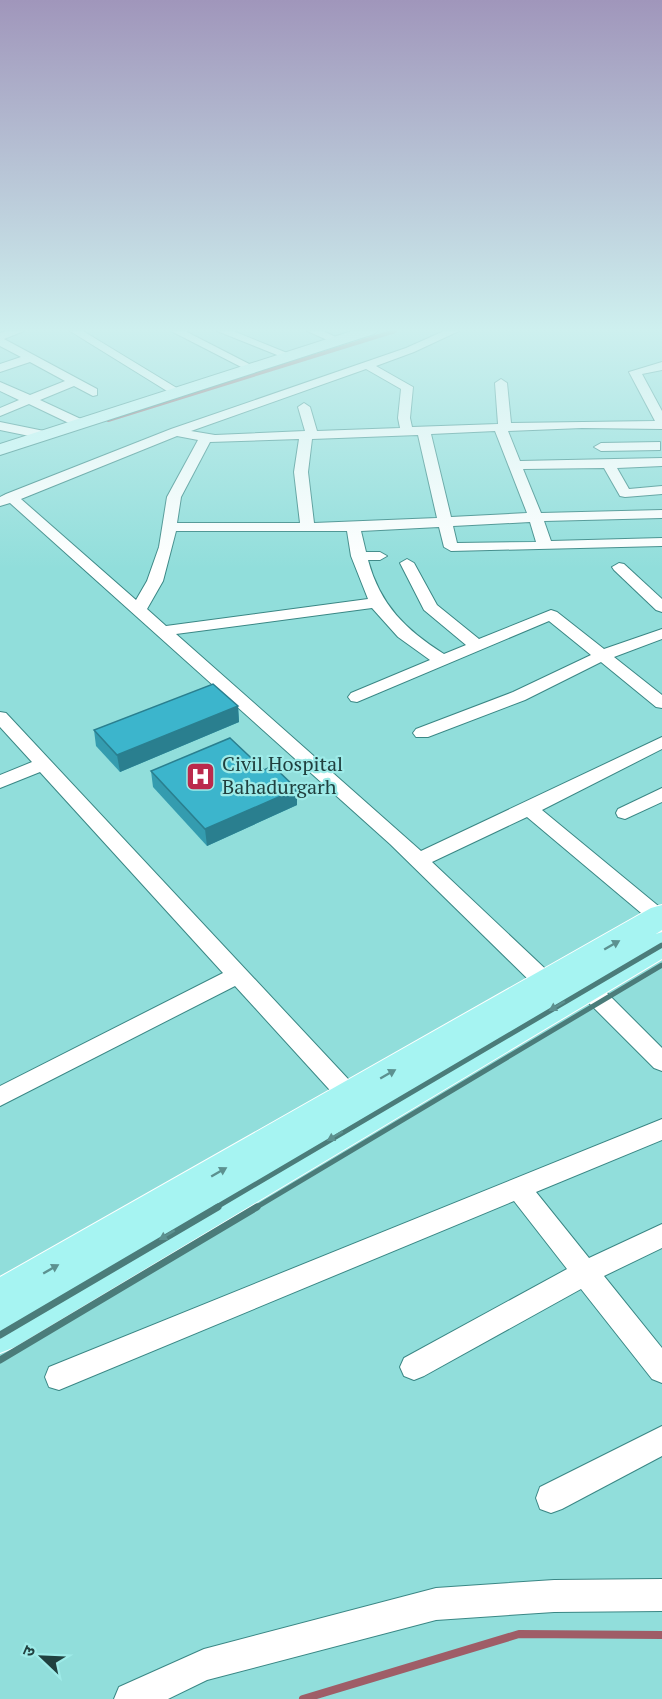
<svg xmlns="http://www.w3.org/2000/svg" width="662" height="1699" viewBox="0 0 662 1699" font-family="'PT Serif','Noto Sans Devanagari',serif">
<style>
.lines{fill:none;stroke-linecap:round;stroke-linejoin:round}
.stream-far1{stroke:#9f5d67;stroke-width:4}
.stream{stroke:#9f5d67;stroke-width:8}
.street-casing{stroke:#3a8785;stroke-width:2}
.secondary-casing{stroke:#3a8785;stroke-width:2}
.primary-casing{stroke:#fff;stroke-width:2}
.street{fill:#fff;fill-rule:evenodd}
.secondary{fill:#d3faf9;fill-rule:evenodd}
.primary{fill:#a6f4f2;fill-rule:evenodd}
.rail-far1{stroke:#4b7c7a;stroke-width:5}
.rail{stroke:#4b7c7a;stroke-width:7}
.wall{fill:#349caf}
.shaded-wall{fill:#2a7f8f}
.building{fill:#3cb5cc;stroke:#2a7f8f;stroke-width:1.5}
.oneway{fill:#5c9190}
.labels{text-anchor:middle;stroke-width:4.5;stroke-linejoin:round;paint-order:stroke}
.poi-label{font-size:20px;fill:#20403f;stroke:#9eebe8;text-anchor:start}
</style>
<rect width="100%" height="100%" fill="#91dedb"/>
<g class="lines">
<path class="stream-far1" d="M108,420L395,331"/>
<path class="stream" d="M303,1699L519,1634L662,1635"/>
<defs>
<g id="street">
<path d="M7,331H24L4,339L97,389V395L93,396L74,386L40,400L83,420V426H75L29,404L0,416V408L19,400L0,391V382L30,395L65,381L30,362L0,372V364L21,357L0,346V333Z"/>
<path d="M70,331H83L185,393L175,396Z"/>
<path d="M171,331H185L259,369L249,371Z"/>
<path d="M217,331H233L297,357L287,359Z"/>
<path d="M307,331H323L344,341L334,343Z"/>
<path d="M444,331H459L414,352L376,366L413,387L410,418L412,427L498,424L495,383L501,379L507,383L511,423L655,421L629,372L662,362V370L642,374L662,411V429L582,428L508,431L520,461L662,458V466L617,468L629,489L662,486V494L625,497L620,496L604,468L523,469L541,513L662,510V518L544,521L551,541L662,538V546L451,551L444,547L439,527L361,531L366,552H380L387,556L380,560H368C380,605 406,630 444,654L466,645L424,610L400,563L407,559L414,563L437,605L479,639L551,610L557,612L604,649L662,629V639L614,657L662,695V708L656,707L601,662L525,700L428,737H416L413,733L416,729L513,692L591,655L549,621L357,702L351,701L348,697L351,693L430,660L398,637L372,608L176,634L421,851L662,737V749L542,810L662,909V925L653,923L527,817L432,862L554,977L557,983L554,989L546,991L538,989L390,844L10,503L0,506V497L6,494L171,429L406,348ZM366,369L401,389L398,418L400,428L317,431L310,407L304,403L298,407L305,431L215,435L191,431ZM495,431L527,513L451,517L431,434ZM418,435L437,518L314,523L308,472L312,439ZM177,436L198,440L167,497L159,547L147,581L136,600L21,499ZM299,439L294,472L300,523H177L181,497L210,442ZM530,522L536,542L457,543L453,526ZM176,531H347L351,556L368,599L166,626L147,609L163,581Z"/>
<path d="M0,422L49,432L50,435L44,439L0,430Z"/>
<path d="M660,442V450L601,451L594,447L601,443Z"/>
<path d="M619,563L624,564L662,599V612L656,610L614,570L612,567Z"/>
<path d="M0,712L6,713L364,1096L368,1103L364,1110L356,1113L348,1110L235,986L0,1106V1086L223,973L40,772L0,788V775L32,762L0,727Z"/>
<path d="M662,788V802L625,819L618,817L616,813L618,809Z"/>
<path d="M588,980L596,982L662,1048V1071L654,1068L580,994L577,988L580,982Z"/>
<path d="M662,1119V1140L536,1192L589,1258L662,1224V1248L604,1276L662,1348V1383L652,1379L581,1289L424,1376L414,1380L404,1376L400,1367L404,1358L567,1269L514,1201L59,1390L49,1387L45,1377L49,1367Z"/>
<path d="M662,1426V1456L562,1509L551,1513L540,1509L536,1498L540,1487Z"/>
<path d="M662,1579V1611L554,1612L436,1620L207,1680L168,1699H114L119,1687L204,1649L436,1588L554,1580Z"/>
</g>
<path id="secondary" d="M352,331H377L374,334L0,455V444Z"/>
<path id="primary" d="M662,905V930L656,934L662,932V959L15,1347L0,1353V1277L651,908Z"/>
</defs>
<use href="#street" class="street-casing"/>
<use href="#secondary" class="secondary-casing"/>
<use href="#primary" class="primary-casing"/>
<use href="#street" class="street"/>
<use href="#secondary" class="secondary"/>
<use href="#primary" class="primary"/>
<g class="rail-far1">
<path d="M215,1208L662,945"/>
<path d="M255,1208L662,965"/>
</g>
<g class="rail">
<path d="M0,1335L218,1207"/>
<path d="M0,1360L257,1207"/>
</g>
</g>
<g class="wall">
<path d="M238,706L239,722L120,772L96,746L94,730Z"/>
<path d="M151,771L297,805L207,846L153,787Z"/>
</g>
<g class="shaded-wall">
<path d="M238,706L239,722L120,772L117,755Z"/>
<path d="M297,789V805L207,846L205,829Z"/>
</g>
<g class="building">
<path d="M213,684L238,706L117,755L94,730Z"/>
<path d="M230,738L264,770L273,766L297,789L205,829L151,771Z"/>
</g>
<defs><path id="oneway-solid" d="M-6-.8H1V-3.2L6.5 0L1 3.2V.8H-6Z" transform="scale(1.5)"/></defs>
<g class="oneway">
<use href="#oneway-solid" transform="translate(612 945) rotate(-30)"/>
<use href="#oneway-solid" transform="translate(557 1006) rotate(150)"/>
<use href="#oneway-solid" transform="translate(388 1074) rotate(-30)"/>
<use href="#oneway-solid" transform="translate(335 1136) rotate(149)"/>
<use href="#oneway-solid" transform="translate(219 1172) rotate(-30)"/>
<use href="#oneway-solid" transform="translate(167 1235) rotate(149)"/>
<use href="#oneway-solid" transform="translate(51 1269) rotate(-30)"/>
</g>
<linearGradient id="sky" x2="0" y2="1"><stop stop-color="#a096bb"/><stop offset="0.58" stop-color="#cef0ef"/><stop offset="1" stop-color="#cef0ef" stop-opacity="0"/></linearGradient>
<rect width="662" height="569" fill="url(#sky)"/>
<defs>
<symbol id="hospital-square" viewBox="-11 -11 22 22"><rect x="-9" y="-9" width="18" height="18" rx="4" fill="#bb2a4c" stroke="#9eebe8"/><path d="M-5-5h3v3.5h4V-5h3V5h-3V1.5h-4V5h-3Z" fill="#fff"/></symbol>
</defs>
<g fill-rule="evenodd">
<use href="#hospital-square" x="184" y="760" width="33" height="33"/>
</g>
<g class="labels">
<g class="poi-label">
<text x="222" y="771">Civil Hospital<tspan x="222" dy="23">Bahadurgarh</tspan></text>
</g>
</g>
<g transform="translate(42 1657) rotate(293)" stroke="#9eebe8" stroke-width="4.5" paint-order="stroke">
<path d="M0-4.5L10 22L0 15L-10 22Z" fill="#20403f"/>
<text y="-9" font-size="16" font-weight="bold" text-anchor="middle" fill="#20403f">उ</text>
</g>
</svg>
